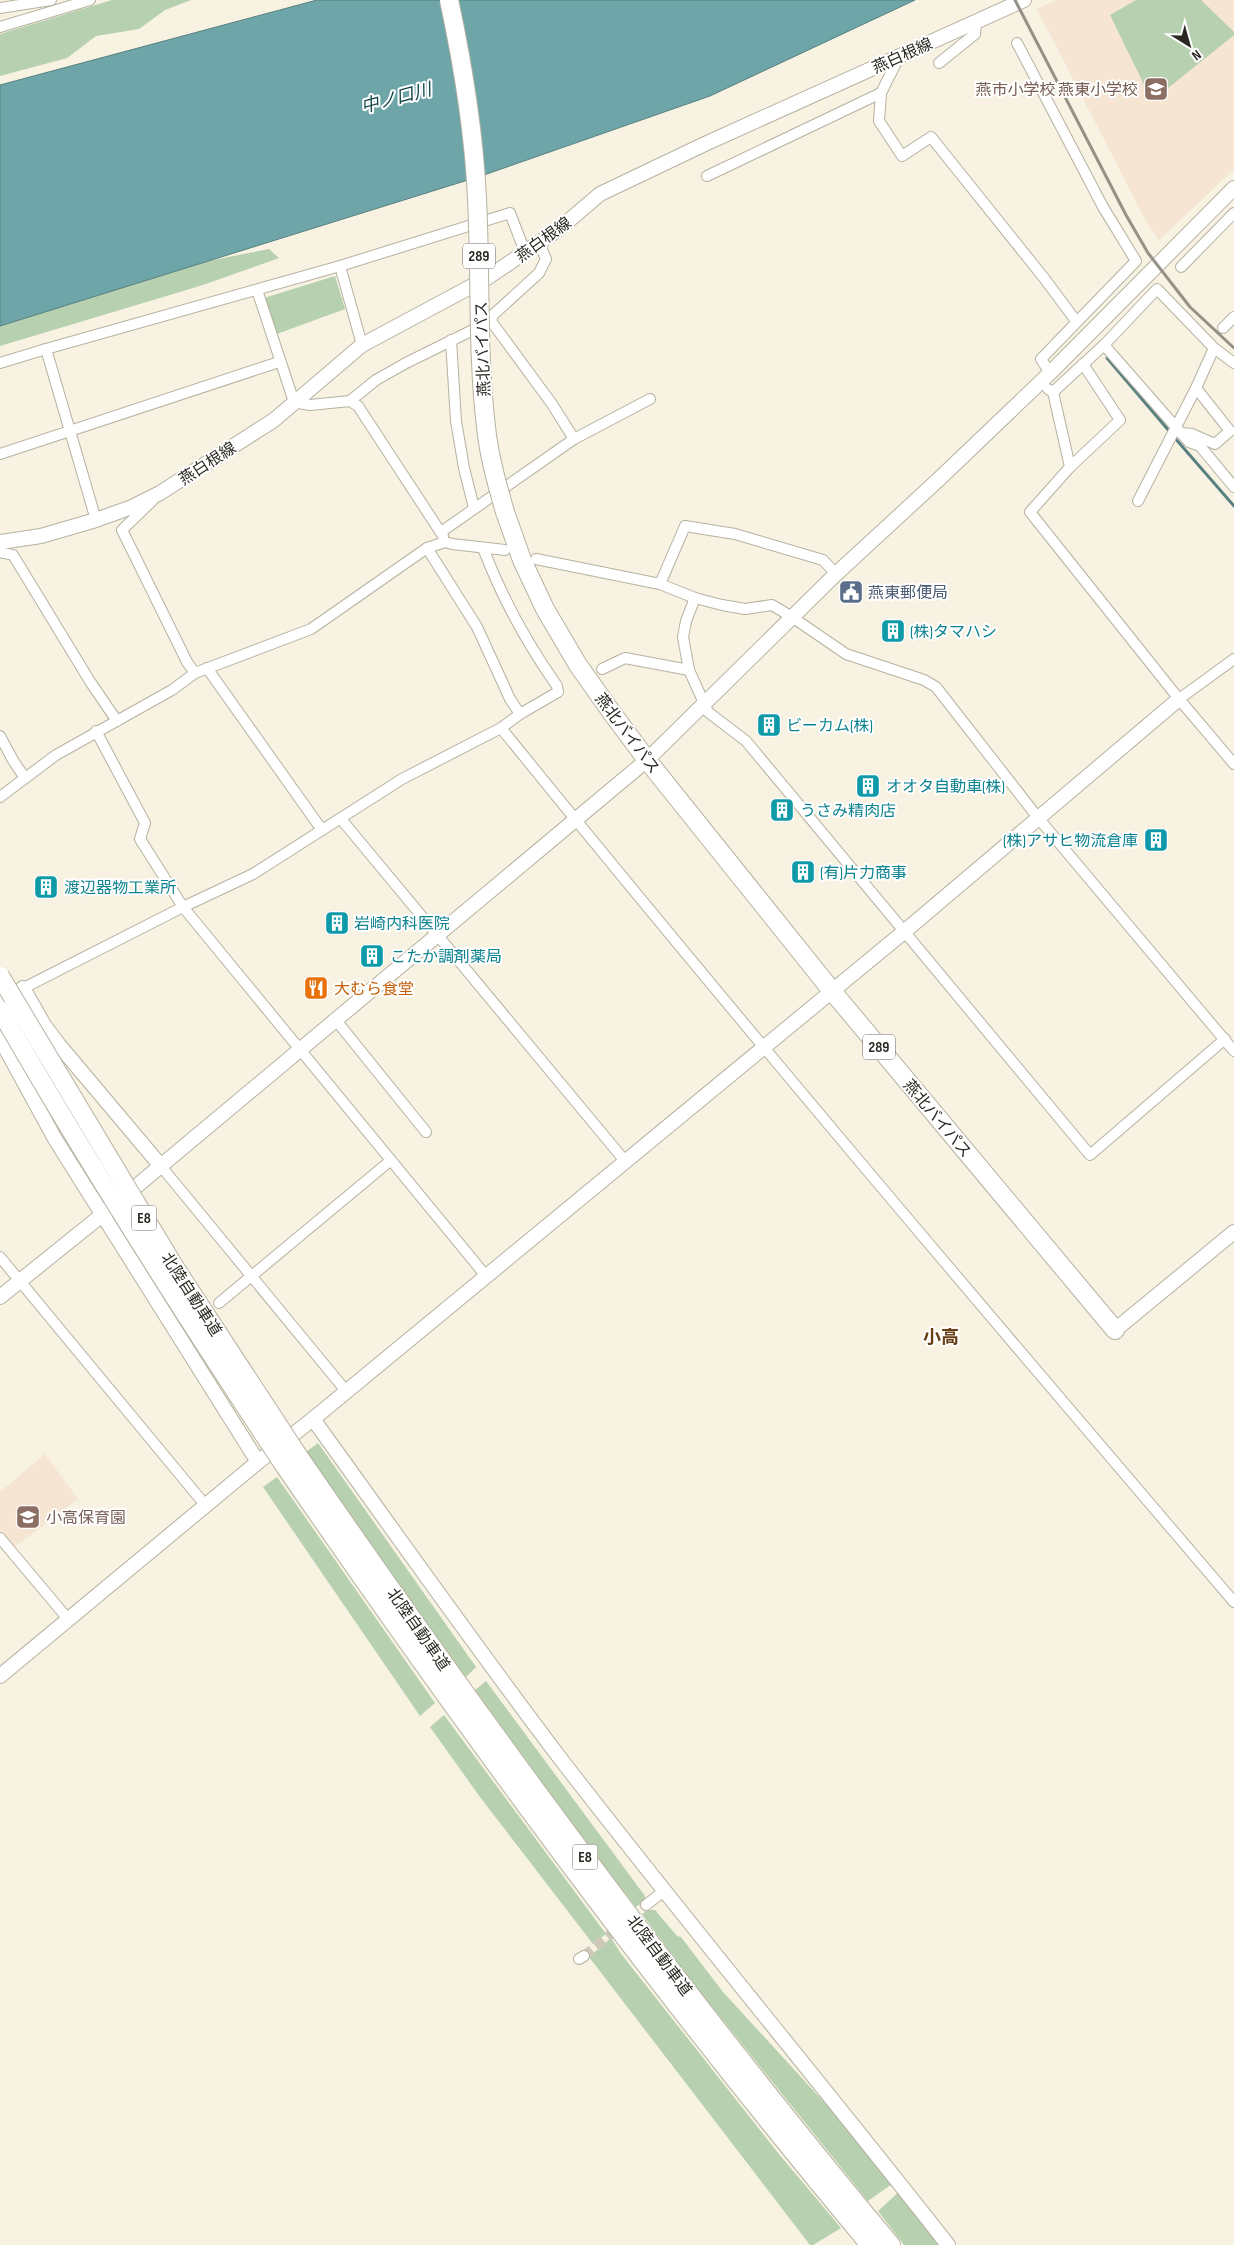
<svg xmlns="http://www.w3.org/2000/svg" width="1234" height="2245" viewBox="0 0 1234 2245" font-family="'Sofia Sans Condensed','Noto Sans JP',sans-serif">
<style>
.education{fill:#f6e5d3}
.green{fill:#b6d0b0}
.water{fill:#6da5a8;stroke:#598080}
.lines{fill:none;stroke-linecap:round;stroke-linejoin:round}
.stream{stroke:#598080;stroke-width:3}
.street-tunnel{stroke:#cecabb;stroke-width:10;stroke-dasharray:10 5;stroke-linecap:butt}
.street-casing{stroke:#b6b2a1;stroke-width:12}
.secondary-casing{stroke:#b6b2a1;stroke-width:16}
.highway-casing{stroke:#b6b2a1;stroke-width:20}
.street{stroke:#fff;stroke-width:10}
.secondary{stroke:#fff;stroke-width:14}
.highway{stroke:#fff;stroke-width:18}
.rail{stroke:#959186;stroke-width:3}
.highway-bridge-casing{stroke:#b6b2a1;stroke-width:20;stroke-linecap:butt}
.highway-bridge{stroke:#fff;stroke-width:18}
.labels{text-anchor:middle;stroke-width:4;stroke-linejoin:round;paint-order:stroke}
.shield{fill:#fff;stroke:#6a6864;stroke-width:1}
.shield-label{font-size:15px;font-weight:bold;fill:#2a2822}
.street-label{font-size:16px;fill:#2a2822;stroke:#fff}
.education-label{font-size:16px;fill:#785e54;stroke:#fff;text-anchor:end}
.service-label{font-size:16px;fill:#4e5e75;stroke:#fff;text-anchor:start}
.culture-label{font-size:16px;fill:#0d838f;stroke:#fff;text-anchor:start}
.food-label{font-size:16px;fill:#c56008;stroke:#fff;text-anchor:start}
.water-label{font-size:18px;font-style:italic;fill:#13474a;stroke:#fff}
.neighbourhood-label{font-size:18px;font-weight:bold;fill:#683f14;stroke:#fff}
</style>
<rect width="100%" height="100%" fill="#f7f2e1"/>
<g class="education">
<path d="M1056,0H1234V169L1159,240L1148,225L1037,9Z"/>
<path d="M45,1454L78,1499L12,1549L0,1534V1492Z"/>
</g>
<g class="green">
<path d="M112,0H191L165,10L139,29L96,36L67,58L0,76V34Z"/>
<path d="M1136,0H1201L1234,32V35L1152,101L1110,15Z"/>
<path d="M269,249L279,258L203,285L0,346V319L178,267Z"/>
<path d="M335,276L345,309L274,335L264,298Z"/>
<path d="M318,1443L476,1667L465,1678L306,1452Z"/>
<path d="M277,1477L435,1703L420,1716L263,1487Z"/>
<path d="M486,1681L645,1896V1899L636,1907L578,1833L475,1690Z"/>
<path d="M444,1715L606,1934L593,1944L480,1797L430,1727Z"/>
<path d="M648,1910H655L677,1936L681,1937L723,1992L854,2135L892,2184L868,2201L689,1978L642,1914Z"/>
<path d="M611,1938L622,1955L778,2153L841,2228L813,2245H810L589,1957Z"/>
<path d="M901,2190L939,2245H904L878,2211Z"/>
</g>
<path class="water" d="M317,0H915L710,96L484,175L0,326V85Z"/>
<g class="lines">
<g class="stream">
<path d="M1107,358L1170,432"/>
<path d="M1174,437L1234,506"/>
</g>
<path class="street-tunnel" d="M584,1956L646,1905"/>
<defs>
<g id="street">
<path d="M0,8L51,0"/>
<path d="M0,27L90,0"/>
<path d="M1017,43L1103,207L1136,261L1041,359L1050,373"/>
<path d="M900,55L881,93L879,121L902,156L931,137L1044,278L1076,321"/>
<path d="M939,63L975,34L976,22"/>
<path d="M707,176L881,93"/>
<path d="M340,266L362,345"/>
<path d="M1181,267L1234,213"/>
<path d="M257,290L294,402L310,405L350,401L376,380L406,363L491,321L493,315L539,273L546,259L539,243"/>
<path d="M491,321L552,404L574,439"/>
<path d="M1223,328L1234,317"/>
<path d="M451,340L456,421L464,468L474,508"/>
<path d="M1104,345L1181,433L1189,442L1200,446L1234,487"/>
<path d="M0,363L46,349"/>
<path d="M1048,389L1053,392L1104,345L1157,289L1214,348L1234,363"/>
<path d="M1053,392L1070,467L1030,512L1179,699L1234,764"/>
<path d="M350,401L358,406L443,536"/>
<path d="M1181,433L1192,434L1215,444L1230,431L1196,388"/>
<path d="M0,454L279,362"/>
<path d="M1070,467L1120,420L1083,364"/>
<path d="M153,500L122,530L187,662L195,673"/>
<path d="M1138,501L1196,388L1214,348"/>
<path d="M96,520L46,349L340,266L510,213L525,252"/>
<path d="M441,532L574,439L650,399"/>
<path d="M427,548L477,627L510,699L520,714"/>
<path d="M0,552L13,555L91,683L117,721"/>
<path d="M536,559L660,584L695,598L722,605L745,609L772,605L792,617L846,654L924,680L936,687L1039,819L1234,1051"/>
<path d="M660,584L685,526L735,534L823,560L836,574"/>
<path d="M695,598L686,621L683,637L689,670L708,712L746,741L1090,1155L1225,1039"/>
<path d="M207,668L322,830"/>
<path d="M602,669L625,658L689,670"/>
<path d="M1179,699L1234,659"/>
<path d="M501,728C740,1023 987,1313 1234,1602"/>
<path d="M96,731L145,823L140,839L183,907L486,1276"/>
<path d="M0,736L14,762L25,778"/>
<path d="M0,797L56,755L172,690L195,673L311,629L427,548L445,542L452,544L505,550"/>
<path d="M341,819L625,1161"/>
<path d="M0,1000L183,907L253,874L402,779L501,728L520,714L558,692L557,686C526,642 502,598 483,548"/>
<path d="M335,1019L426,1132"/>
<path d="M160,1165L346,1391"/>
<path d="M0,1257L206,1506"/>
<path d="M219,1303L390,1161"/>
<path d="M0,1538L68,1619"/>
<path d="M646,1905L664,1891"/>
<path d="M579,1959L584,1956"/>
</g>
<g id="secondary">
<path d="M0,542L41,536L96,520L132,507L160,493L274,420L362,345L487,278L559,229L600,194L707,143L1024,0"/>
<path d="M23,988L44,1025L59,1045L160,1165"/>
<path d="M0,1038L55,1139L258,1462"/>
<path d="M0,1297L102,1215L647,760L836,574L938,480L1050,373L1234,188"/>
<path d="M1115,1330L1234,1232"/>
<path d="M313,1419C396,1534 477,1649 563,1762C689,1925 821,2083 948,2245"/>
<path d="M0,1676L258,1462L313,1419L905,931L1179,699"/>
</g>
<g id="highway">
<path d="M505,512L522,560L545,609L578,665L612,713L647,760L832,991L1115,1330"/>
<path d="M297,1454C484,1726 680,1992 891,2245"/>
<path d="M284,1465C468,1733 661,1995 870,2245"/>
</g>
</defs>
<use href="#street" class="street-casing"/>
<use href="#secondary" class="secondary-casing"/>
<use href="#highway" class="highway-casing"/>
<use href="#street" class="street"/>
<use href="#secondary" class="secondary"/>
<use href="#highway" class="highway"/>
<path class="rail" d="M1015,0L1126,215L1148,253L1190,307L1234,348"/>
<defs>
<g id="highway-bridge">
<path d="M449,0C463,65 474,132 477,199C481,275 477,351 486,427C489,456 497,484 505,512"/>
<path d="M0,976L172,1263L297,1454"/>
<path d="M0,1010C89,1165 185,1316 284,1465"/>
</g>
</defs>
<use href="#highway-bridge" class="highway-bridge-casing"/>
<use href="#highway-bridge" class="highway-bridge"/>
</g>
<defs>
<symbol id="school-square" viewBox="-11 -11 22 22"><rect x="-9" y="-9" width="18" height="18" rx="4" fill="#8d6e63" stroke="#fff"/><path d="M0-5L7-2L0 1L-7-2ZM-4 1L0 2.5L4 1V4Q0 6-4 4Z" fill="#fff"/></symbol>
<symbol id="civic-square" viewBox="-11 -11 22 22"><rect x="-9" y="-9" width="18" height="18" rx="4" fill="#5c6f8a" stroke="#fff"/><path d="M-.6-6.5H3V-4.5H.6V-3L4-1V1h2V6H-6V1h2V-1L-.6-3ZM-1.2 2.5V6h2.4V2.5Z" fill="#fff"/></symbol>
<symbol id="building-square" viewBox="-11 -11 22 22"><rect x="-9" y="-9" width="18" height="18" rx="4" fill="#0f9aa8" stroke="#fff"/><path d="M-4-6H4V6H1V3H-1V6H-4ZM-2.5-4.3h1.7v1.8h-1.7ZM.8-4.3h1.7v1.8H.8ZM-2.5-1h1.7V.8h-1.7ZM.8-1h1.7V.8H.8Z" fill="#fff"/></symbol>
<symbol id="restaurant-square" viewBox="-11 -11 22 22"><rect x="-9" y="-9" width="18" height="18" rx="4" fill="#e8710a" stroke="#fff"/><path d="M-5-6h1v4h1v-4h1v4h1v-4h1v5L-1.5 .5V6h-2V.5L-5-1ZM5-6V6H3V1.5H1.5Q1.5-4 5-6Z" fill="#fff"/></symbol>
</defs>
<g fill-rule="evenodd">
<use href="#school-square" x="1142" y="75" width="28" height="28"/>
<use href="#civic-square" x="837" y="578" width="28" height="28"/>
<use href="#building-square" x="879" y="617" width="28" height="28"/>
<use href="#building-square" x="755" y="711" width="28" height="28"/>
<use href="#building-square" x="854" y="772" width="28" height="28"/>
<use href="#building-square" x="768" y="796" width="28" height="28"/>
<use href="#building-square" x="1142" y="826" width="28" height="28"/>
<use href="#building-square" x="789" y="858" width="28" height="28"/>
<use href="#building-square" x="32" y="873" width="28" height="28"/>
<use href="#building-square" x="323" y="909" width="28" height="28"/>
<use href="#building-square" x="358" y="942" width="28" height="28"/>
<use href="#restaurant-square" x="302" y="974" width="28" height="28"/>
<use href="#school-square" x="14" y="1503" width="28" height="28"/>
</g>
<g class="labels">
<g class="shield">
<rect x="463" y="243.5" width="32" height="25" rx="4"/>
<rect x="863" y="1034.5" width="32" height="25" rx="4"/>
<rect x="131.5" y="1205.5" width="25" height="25" rx="4"/>
<rect x="572.5" y="1844.5" width="25" height="25" rx="4"/>
</g>
<g class="shield-label">
<text x="479" y="261">289</text>
<text x="879" y="1052">289</text>
<text x="144" y="1223">E8</text>
<text x="585" y="1862">E8</text>
</g>
<g class="street-label">
<text transform="translate(902 55) rotate(-24)" y="6">燕白根線</text>
<text transform="translate(543 239) rotate(-36)" y="6">燕白根線</text>
<text transform="translate(482 349) rotate(-92)" y="6">燕北バイパス</text>
<text transform="translate(207 463) rotate(-33)" y="6">燕白根線</text>
<text transform="translate(628 733) rotate(53)" y="6">燕北バイパス</text>
<text transform="translate(938 1118) rotate(50)" y="6">燕北バイパス</text>
<text transform="translate(192 1294) rotate(57)" y="6">北陸自動車道</text>
<text transform="translate(419 1629) rotate(55)" y="6">北陸自動車道</text>
<text transform="translate(660 1955) rotate(53)" y="6">北陸自動車道</text>
</g>
<g class="education-label">
<text x="1138" y="95">燕市小学校 燕東小学校</text>
<text x="46" y="1523" text-anchor="start">小高保育園</text>
</g>
<g class="service-label">
<text x="868" y="598">燕東郵便局</text>
</g>
<g class="culture-label">
<text x="910" y="637">(株)タマハシ</text>
<text x="786" y="731">ビーカム(株)</text>
<text x="886" y="792">オオタ自動車(株)</text>
<text x="800" y="816">うさみ精肉店</text>
<text x="1138" y="846" text-anchor="end">(株)アサヒ物流倉庫</text>
<text x="820" y="878">(有)片力商事</text>
<text x="64" y="893">渡辺器物工業所</text>
<text x="354" y="929">岩崎内科医院</text>
<text x="390" y="962">こたか調剤薬局</text>
</g>
<g class="food-label">
<text x="334" y="994">大むら食堂</text>
</g>
<g class="water-label">
<text transform="translate(396 98) rotate(-15)" y="6">中ノ口川</text>
</g>
<g class="neighbourhood-label">
<text x="941" y="1343">小高</text>
</g>
</g>
<g transform="translate(1189 45) rotate(143)" stroke="#ffffff" stroke-width="4" paint-order="stroke">
<path d="M0-4L9 19L0 12L-9 19Z" fill="#2a2822"/>
<text y="-8" font-size="14" font-weight="bold" text-anchor="middle" fill="#2a2822">N</text>
</g>
</svg>
